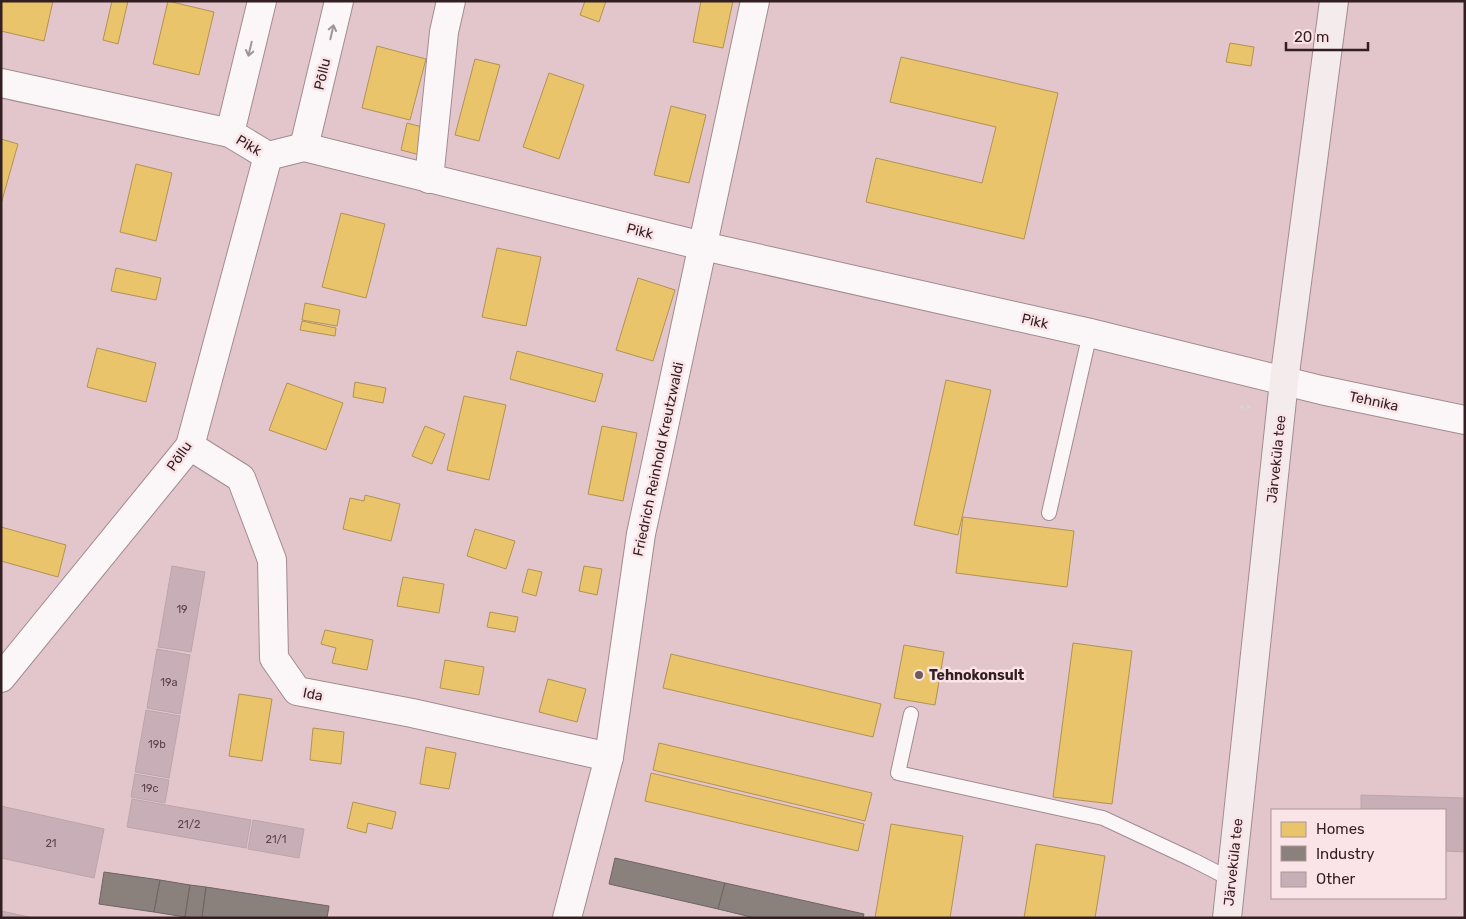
<svg xmlns="http://www.w3.org/2000/svg" width="1466" height="919" viewBox="0 0 1466 919" font-family="Rubik,sans-serif">
<style>
.homes{fill:#e9c46a;stroke:#b29254}
.industry{fill:#8a817c;stroke:#706361}
.building{fill:#c8afb7;stroke:#bba5ac}
.lines{fill:none;stroke-linecap:round;stroke-linejoin:round}
.service-casing{stroke:#a28b90;stroke-width:16}
.minor-casing{stroke:#a28b90;stroke-width:30}
.secondary-casing{stroke:#a28b90;stroke-width:30}
.path{stroke:#dbd2d4;stroke-width:3;stroke-dasharray:4 2.5;stroke-linecap:butt}
.service{stroke:#fbf6f7;stroke-width:14}
.minor{stroke:#fbf6f7;stroke-width:28}
.secondary{stroke:#f4ebed;stroke-width:28}
.oneway{stroke:#a19597}
.poi-dot{fill:#71595d;stroke:#fbe4e8;stroke-width:2}
.labels{text-anchor:middle;stroke-width:5;stroke-linejoin:round;paint-order:stroke}
.number-label{font-size:11px;fill:#5a4449}
.street-label{font-size:14px;fill:#331e22;stroke:#fbe4e8}
.poi-label{font-size:14px;font-weight:bold;fill:#331e22;stroke:#fbe4e8;text-anchor:start}
</style>
<rect width="100%" height="100%" fill="#e3c6cb"/>
<g class="homes">
<path d="M1,1H53L44,41L1,31Z"/>
<path d="M112,1H128L118,44L103,40Z"/>
<path d="M168,1L214,12L199,75L153,64Z"/>
<path d="M585,1H606L599,22L580,15Z"/>
<path d="M701,1H733L723,48L693,42Z"/>
<path d="M1230,43L1254,47L1251,66L1226,62Z"/>
<path d="M377,46L426,59L410,120L362,108Z"/>
<path d="M901,57L1058,93L1024,239L866,202L876,158L982,183L996,127L890,102Z"/>
<path d="M475,59L500,65L479,141L455,135Z"/>
<path d="M549,73L584,85L559,159L523,147Z"/>
<path d="M671,106L706,115L689,183L654,175Z"/>
<path d="M407,123L426,128L420,155L401,150Z"/>
<path d="M1,139L18,144L1,204Z"/>
<path d="M136,164L172,173L156,241L120,232Z"/>
<path d="M341,213L385,224L366,298L322,287Z"/>
<path d="M497,248L541,257L526,326L482,317Z"/>
<path d="M116,268L161,278L156,300L111,291Z"/>
<path d="M638,278L675,290L653,361L616,350Z"/>
<path d="M305,303L340,310L337,326L302,320Z"/>
<path d="M302,321L336,328L335,336L300,330Z"/>
<path d="M97,348L156,363L146,402L87,387Z"/>
<path d="M517,351L603,374L595,402L510,379Z"/>
<path d="M946,380L991,390L958,535L914,525Z"/>
<path d="M355,382L386,388L383,403L353,397Z"/>
<path d="M287,383L343,403L326,450L269,430Z"/>
<path d="M464,396L506,405L489,480L447,470Z"/>
<path d="M425,426L445,434L432,464L412,456Z"/>
<path d="M602,426L637,433L623,501L588,494Z"/>
<path d="M365,495L400,504L391,541L343,529L350,498L364,501Z"/>
<path d="M963,517L1074,531L1067,587L956,573Z"/>
<path d="M1,527L66,545L58,577L1,561Z"/>
<path d="M475,529L515,541L506,569L467,556Z"/>
<path d="M584,566L602,569L597,595L579,591Z"/>
<path d="M528,569L542,572L536,596L522,592Z"/>
<path d="M403,577L444,584L439,613L397,606Z"/>
<path d="M490,612L518,617L515,632L487,627Z"/>
<path d="M325,630L373,640L367,670L332,663L336,648L321,644Z"/>
<path d="M1073,643L1132,651L1112,804L1053,797Z"/>
<path d="M904,645L944,652L935,705L894,698Z"/>
<path d="M671,654L881,704L873,737L663,688Z"/>
<path d="M445,660L484,667L479,695L440,688Z"/>
<path d="M548,679L586,689L577,722L539,712Z"/>
<path d="M239,694L272,699L262,761L229,756Z"/>
<path d="M313,728L344,732L341,764L310,760Z"/>
<path d="M659,743L872,793L865,821L653,770Z"/>
<path d="M426,747L456,753L449,789L420,784Z"/>
<path d="M651,773L864,824L858,851L645,801Z"/>
<path d="M353,802L396,812L392,829L368,823L366,833L347,828Z"/>
<path d="M891,824L963,836L950,918H875Z"/>
<path d="M1036,844L1105,856L1095,918H1024Z"/>
</g>
<g class="industry">
<path d="M615,858L725,883L718,909L609,884Z"/>
<path d="M104,872L160,880L154,912L99,904Z"/>
<path d="M160,880L190,885L185,917L154,912Z"/>
<path d="M725,883L864,914L863,918H755L718,909Z"/>
<path d="M190,885L206,887L202,918L185,917Z"/>
<path d="M206,887L329,906L327,918H202Z"/>
</g>
<g class="building">
<path d="M172,566L205,572L191,652L158,647Z"/>
<path d="M157,649L190,655L180,714L147,708Z"/>
<path d="M146,710L180,716L169,778L135,772Z"/>
<path d="M135,774L169,780L165,803L131,797Z"/>
<path d="M1361,795L1465,798V852L1445,851V810H1361Z"/>
<path d="M132,799L251,820L246,848L127,827Z"/>
<path d="M1,806L104,829L94,878L1,858Z"/>
<path d="M253,820L304,829L299,858L248,849Z"/>
<path d="M1,911L34,918H1Z"/>
</g>
<g class="lines">
<defs>
<g id="service">
<path d="M1049,513L1090,333"/>
<path d="M911,714L898,773L1103,818L1193,860L1232,880"/>
</g>
<g id="minor">
<path d="M1,83L230,133L268,156L304,147L703,246L1090,333L1321,390L1465,420"/>
<path d="M230,133L262,1"/>
<path d="M304,147L339,1"/>
<path d="M429,179L444,32L451,1"/>
<path d="M190,446L241,478L272,560L274,658L297,691L412,713L609,757"/>
<path d="M1,678L190,446L268,156"/>
<path d="M567,918L609,757L641,534L755,1"/>
</g>
<path id="secondary" d="M1227,918L1284,381L1334,1"/>
</defs>
<use href="#service" class="service-casing"/>
<use href="#minor" class="minor-casing"/>
<use href="#secondary" class="secondary-casing"/>
<path class="path" d="M1240,407H1253"/>
<use href="#service" class="service"/>
<use href="#minor" class="minor"/>
<use href="#secondary" class="secondary"/>
</g>
<defs><path id="oneway-shaft" d="M-6 0H5M1.5-3L5.5 0L1.5 3" fill="none" stroke-width="1.6" stroke-linecap="round" stroke-linejoin="round" transform="scale(1.25)"/></defs>
<g class="oneway">
<use href="#oneway-shaft" transform="translate(332 32) rotate(-77)"/>
<use href="#oneway-shaft" transform="translate(250 49) rotate(103)"/>
</g>
<circle class="poi-dot" cx="919" cy="675" r="5"/>
<g class="labels">
<g class="number-label">
<text x="182" y="613">19</text>
<text x="169" y="686">19a</text>
<text x="157" y="748">19b</text>
<text x="150" y="792">19c</text>
<text x="189" y="828">21/2</text>
<text x="276" y="843">21/1</text>
<text x="51" y="847">21</text>
</g>
<g class="street-label">
<text transform="translate(322 74) rotate(-77)" y="5">Põllu</text>
<text transform="translate(249 145) rotate(31)" y="5">Pikk</text>
<text transform="translate(640 231) rotate(14)" y="5">Pikk</text>
<text transform="translate(1035 321) rotate(13)" y="5">Pikk</text>
<text transform="translate(1374 401) rotate(12)" y="5">Tehnika</text>
<text transform="translate(179 456) rotate(-55)" y="5">Põllu</text>
<text transform="translate(658 459) rotate(-78)" y="5">Friedrich Reinhold Kreutzwaldi</text>
<text transform="translate(1276 459) rotate(-84)" y="5">Järveküla tee</text>
<text transform="translate(313 694) rotate(11)" y="5">Ida</text>
<text transform="translate(1233 862) rotate(-84)" y="5">Järveküla tee</text>
</g>
<g class="poi-label">
<text x="929" y="680">Tehnokonsult</text>
</g>
</g>
<rect width="1466" height="919" fill="none" stroke="#331e22" stroke-width="5"/>
<rect x="1271" y="809" width="175" height="90" fill="#fbe4e8" stroke="#ab9599"/>
<rect x="1281" y="822" width="25" height="15" fill="#e9c46a" stroke="#ab9599"/>
<text x="1316" y="834" font-size="15" fill="#331e22">Homes</text>
<rect x="1281" y="846" width="25" height="15" fill="#8a817c" stroke="#ab9599"/>
<text x="1316" y="859" font-size="15" fill="#331e22">Industry</text>
<rect x="1281" y="872" width="25" height="15" fill="#c8afb7" stroke="#ab9599"/>
<text x="1316" y="884" font-size="15" fill="#331e22">Other</text>
<path d="M1286 42v8h82v-8" fill="none" stroke="#331e22" stroke-width="2.5"/>
<text x="1294" y="42" font-size="15" fill="#331e22" stroke="#fbe4e8" stroke-width="4" paint-order="stroke">20 m</text>
</svg>
